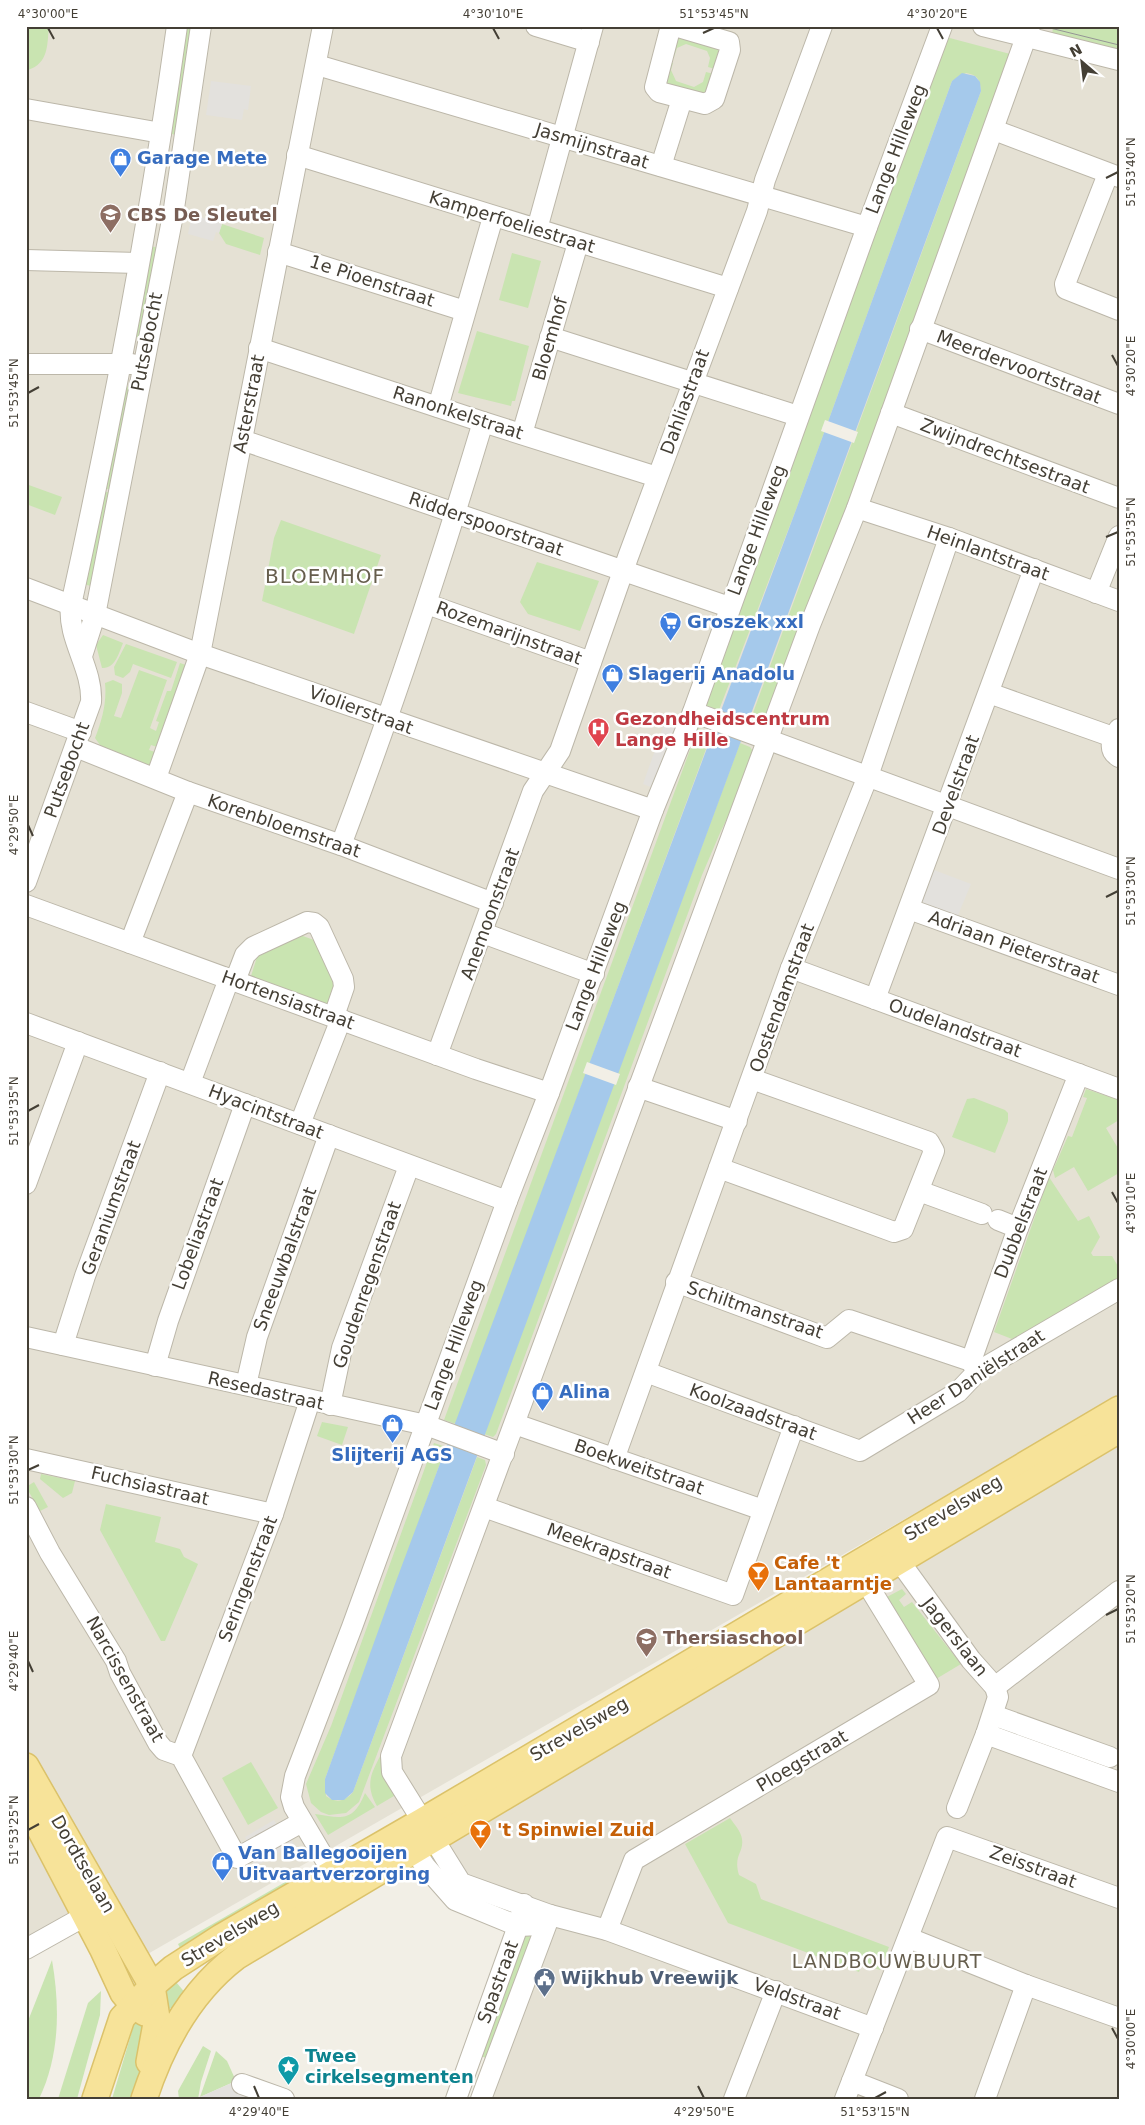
<svg xmlns="http://www.w3.org/2000/svg" width="1145" height="2125" viewBox="0 0 1145 2125" font-family="'DejaVu Sans',sans-serif">
<style>
.residential{fill:#e5e1d4}
.green{fill:#c9e4b1}
.parking{fill:#e3e1dd}
.water{fill:#a5c9eb}
.pier{fill:#f2efe6}
.lines{fill:none;stroke-linecap:round;stroke-linejoin:round}
.minor-casing{stroke:#bcb7a9;stroke-width:22}
.major-casing{stroke:#dbc26a;stroke-width:28}
.minor{stroke:#fff;stroke-width:20}
.major{stroke:#f7e399;stroke-width:25}
.tram{stroke:#959595;stroke-width:1}
.ticks{fill:none;stroke:#443f35;stroke-width:2}
.labels{text-anchor:middle;stroke-width:5;stroke-linejoin:round;paint-order:stroke}
.street-label{font-size:18px;fill:#443f35;stroke:#fff}
.shop-label{font-size:18px;font-weight:bold;fill:#366cbe;stroke:#fff;text-anchor:start}
.education-label{font-size:18px;font-weight:bold;fill:#785e54;stroke:#fff;text-anchor:start}
.health-label{font-size:18px;font-weight:bold;fill:#be3a42;stroke:#fff;text-anchor:start}
.food-label{font-size:18px;font-weight:bold;fill:#c56008;stroke:#fff;text-anchor:start}
.service-label{font-size:18px;font-weight:bold;fill:#4e5e75;stroke:#fff;text-anchor:start}
.culture-label{font-size:18px;font-weight:bold;fill:#0d838f;stroke:#fff;text-anchor:start}
.neighbourhood-label{font-size:19px;letter-spacing:1px;fill:#665e4d;stroke:#fff}
.quarter-label{font-size:20px;letter-spacing:1px;fill:#665e4d;stroke:#fff}
.neatline{fill:none;stroke:#443f35;stroke-width:2}
.ticks-label{font-size:12px;text-anchor:middle;fill:#443f35}
</style>
<rect width="100%" height="100%" fill="#f2efe6"/>
<g class="residential">
<path d="M26,26H1119V1396L146,1955L99,1913L26,1956Z"/>
<path d="M1119,1424V2099H473L477,2078L537,1918L454,1889L422,1834Z"/>
</g>
<g class="green">
<path d="M26,26H49C47,45 49,63 28,70H26Z"/>
<path d="M181,26H198L181,138L166,131Z"/>
<path d="M1053,26H1119V51L1052,36Z"/>
<path d="M681,34L715,43L720,53L715,69L708,67L710,58L707,51L686,44L677,48L674,57L667,55L672,39Z"/>
<path d="M946,37L1014,55L770,722L759,724L750,721L981,91C980,80 978,75 966,73L952,81L797,507L719,710L707,706L703,694Z"/>
<path d="M666,60L673,63L671,70L676,81L694,87L703,82L706,72L714,74L708,91L697,97L666,88Z"/>
<path d="M222,224L264,238L260,255L226,244L219,233Z"/>
<path d="M147,246L164,248L144,338L130,336Z"/>
<path d="M512,253L541,261L528,308L499,300Z"/>
<path d="M477,331L529,346L515,401H512L511,406L458,393Z"/>
<path d="M122,385L133,388L113,490L102,488Z"/>
<path d="M26,484L62,497L55,515L26,504Z"/>
<path d="M102,491L112,493L95,587L83,584Z"/>
<path d="M281,520L381,555L354,634L262,601L274,538Z"/>
<path d="M537,562L599,581L580,631L528,614L520,602Z"/>
<path d="M103,635L123,643C119,653 115,669 102,668L96,645Z"/>
<path d="M126,644L177,662L171,678L133,664L130,672L123,678L115,675L114,667Z"/>
<path d="M180,663L189,666L160,748L151,745L149,750L158,753L152,769L105,752L95,738C102,721 107,702 105,683L113,680L122,684V693L114,716L121,718L139,670L167,680L150,728L156,731L159,722L156,721L167,691H171Z"/>
<path d="M698,728L712,733L456,1424L444,1420Z"/>
<path d="M740,743L750,747L757,757L720,833L702,875L496,1434L493,1437L484,1434Z"/>
<path d="M300,935L314,940L334,984L327,1006L250,979L257,957Z"/>
<path d="M1086,1089L1119,1100V1120L1106,1128L1119,1150V1173L1088,1191L1074,1167L1055,1178L1053,1170L1068,1136L1072,1137L1087,1098L1083,1097Z"/>
<path d="M974,1098L1005,1110L1008,1113V1121L995,1153L952,1137L967,1099Z"/>
<path d="M1049,1177L1078,1221L1089,1216L1100,1237L1091,1253L1093,1256H1112L1119,1268V1277L1017,1339L1015,1337L1012,1339L994,1332Z"/>
<path d="M322,1422L348,1427L342,1445L317,1436Z"/>
<path d="M434,1443L446,1447L325,1779L326,1796C336,1804 346,1801 353,1792L477,1457L485,1460L486,1465L359,1802L346,1813L329,1815L321,1812L311,1803L306,1784L331,1726Z"/>
<path d="M41,1474L75,1481L72,1493L63,1498L40,1479Z"/>
<path d="M34,1482L48,1507L40,1511L26,1487Z"/>
<path d="M106,1504L161,1517L155,1542L180,1549L184,1557L198,1564L165,1641H161L100,1530Z"/>
<path d="M902,1589L906,1594L899,1600L904,1607L912,1602L961,1664L936,1679L885,1598Z"/>
<path d="M386,1744L399,1793L377,1806C362,1780 375,1769 386,1744Z"/>
<path d="M251,1762L278,1808L248,1825L222,1778Z"/>
<path d="M365,1793L375,1807L328,1835L315,1814C341,1818 353,1823 365,1793Z"/>
<path d="M730,1818C734,1824 741,1831 742,1839C744,1853 733,1855 739,1875L756,1884L761,1899L889,1947L880,1970L862,1964L859,1972L728,1923L685,1844Z"/>
<path d="M287,1881L290,1885L181,1950L178,1944Z"/>
<path d="M523,1930L538,1932L492,2060L477,2055Z"/>
<path d="M52,1960C60,2007 60,2055 39,2099H26V2026Z"/>
<path d="M176,1982L187,1995L179,2004L167,2010L161,1991Z"/>
<path d="M101,1991L100,2015L77,2099H58L88,2003Z"/>
<path d="M135,2021L148,2023L150,2037L134,2099H112Z"/>
<path d="M203,2046L211,2051L201,2082L198,2099H179L178,2091Z"/>
<path d="M216,2051L227,2061L236,2081L200,2097Z"/>
</g>
<g class="parking">
<path d="M211,81L251,86L248,110L244,109L242,120L206,115Z"/>
<path d="M192,214L222,224L219,233L216,232L213,241L188,234Z"/>
<path d="M665,722L676,726L653,788L643,784Z"/>
<path d="M934,870L971,884L956,920L920,906Z"/>
<path d="M274,1820L282,1833L286,1831L294,1844L255,1867L247,1853L252,1850L245,1837Z"/>
<path d="M236,2081L266,2099H200V2097Z"/>
</g>
<path class="water" d="M962,73L975,76L980,82L981,91L353,1792L344,1800H332L325,1793V1779L395,1584L797,507L952,81Z"/>
<g class="pier">
<path d="M825,420L858,432L854,443L821,431Z"/>
<path d="M587,1062L620,1074L616,1085L583,1073Z"/>
</g>
<g class="lines">
<defs>
<g id="minor">
<path d="M536,26L589,42"/>
<path d="M983,26L1119,60"/>
<path d="M678,27L729,42L730,50L714,99L705,104L659,92L655,87L669,33L671,29Z"/>
<path d="M317,65L867,227"/>
<path d="M26,109L161,133"/>
<path d="M994,130L1119,177"/>
<path d="M297,155L728,288"/>
<path d="M661,166L682,99"/>
<path d="M1108,174L1065,284L1066,289L1119,310"/>
<path d="M537,229L593,26"/>
<path d="M278,252L465,311"/>
<path d="M26,260L138,263"/>
<path d="M920,329L1119,404"/>
<path d="M550,337L798,416"/>
<path d="M259,348L483,422L657,477"/>
<path d="M26,364H132"/>
<path d="M438,407L493,217"/>
<path d="M891,413L1119,498"/>
<path d="M522,434L578,243"/>
<path d="M242,440L729,607"/>
<path d="M857,508L949,538L1119,601"/>
<path d="M26,588L200,654L653,810"/>
<path d="M1096,593L1119,536"/>
<path d="M427,604L591,662"/>
<path d="M82,656L95,615L173,215L201,26"/>
<path d="M989,693L1113,737"/>
<path d="M26,712L81,732"/>
<path d="M693,712L1119,869"/>
<path d="M1119,729C1112,738 1107,750 1119,757"/>
<path d="M76,747L188,792L341,845L493,903"/>
<path d="M156,778L200,654L323,26"/>
<path d="M341,845C394,705 440,565 483,422"/>
<path d="M26,882L91,702C93,668 67,639 71,605C113,414 150,220 177,26"/>
<path d="M26,905L476,1069L549,1093"/>
<path d="M909,909L1119,985"/>
<path d="M483,933L594,974"/>
<path d="M130,943L188,792"/>
<path d="M791,968L1119,1089"/>
<path d="M235,981L245,955L253,947L307,922L314,923L319,927L343,979L344,987L334,1016"/>
<path d="M875,999L1034,569"/>
<path d="M26,1023L507,1201"/>
<path d="M437,1055L533,791L560,751L628,557L757,211L765,180L822,26"/>
<path d="M190,1083L229,979"/>
<path d="M638,1087L737,1121"/>
<path d="M300,1124L341,1019"/>
<path d="M719,1168L894,1232L903,1229L934,1151L929,1142L752,1079"/>
<path d="M26,1184L78,1042"/>
<path d="M919,1191L982,1214"/>
<path d="M998,1220L1018,1228"/>
<path d="M676,1282L827,1338L849,1320L971,1361"/>
<path d="M26,1337L426,1425L504,1454"/>
<path d="M63,1345L85,1276L160,1072"/>
<path d="M155,1366L168,1321L245,1104"/>
<path d="M646,1372L860,1451L958,1392L977,1372L1119,1289"/>
<path d="M977,1372L971,1361L1018,1228L1079,1074"/>
<path d="M246,1385L257,1337L329,1135"/>
<path d="M330,1405L342,1348L409,1166"/>
<path d="M515,1424L763,1510"/>
<path d="M26,1459L273,1514"/>
<path d="M614,1459L791,968L868,776L949,538"/>
<path d="M26,1507L50,1553L116,1661L120,1673L158,1743L164,1750L181,1756L237,1858L302,1822"/>
<path d="M484,1507L733,1595L794,1426"/>
<path d="M900,1562L971,1660L995,1687L998,1697L986,1734L957,1808"/>
<path d="M995,1687L1119,1591"/>
<path d="M993,1715L1110,1757"/>
<path d="M986,1734L1119,1782"/>
<path d="M181,1756L273,1514L310,1400"/>
<path d="M416,1836L415,1851L425,1866L455,1900L518,1926L541,1925L550,1915"/>
<path d="M345,1878L333,1873L294,1807L291,1797L295,1776L352,1627L507,1201L549,1093L653,810L693,712L867,227L942,26"/>
<path d="M607,1930L634,1860L929,1685L866,1582"/>
<path d="M909,1938L1026,1985L1119,2018"/>
<path d="M26,1949L85,1916"/>
<path d="M873,2028L607,1930L550,1915L461,1883L392,1772L391,1756L810,625L857,508L1030,26"/>
<path d="M852,2081L898,2099"/>
<path d="M242,2084L284,2099"/>
<path d="M456,2099L518,1926L524,1904"/>
<path d="M481,2099L550,1915"/>
<path d="M734,2099L776,1991"/>
<path d="M845,2099L947,1837L1119,1898"/>
<path d="M985,2099L1026,1985"/>
</g>
<g id="major">
<path d="M26,1766L152,1986L157,2018L149,2062"/>
<path d="M26,1803L103,1950L123,1993L133,2005L145,2013"/>
<path d="M95,2099L122,2018L152,1986L173,1968L221,1937L422,1821L1119,1409"/>
<path d="M144,2099C162,2044 190,1992 236,1957L1119,1430"/>
</g>
</defs>
<use href="#minor" class="minor-casing"/>
<use href="#major" class="major-casing"/>
<use href="#minor" class="minor"/>
<use href="#major" class="major"/>
<path class="tram" d="M1042,26L1119,45"/>
</g>
<path class="ticks" d="M48,28L54,39M493,28L499,39M937,28L943,39M703,33L714,28M1106,178L1118,172M1112,355L1118,366M28,393L39,387M1106,537L1118,532M28,825L33,836M1106,897L1118,891M28,1111L39,1105M1112,1192L1118,1203M28,1470L39,1465M1106,1615L1118,1609M28,1661L33,1672M28,1830L39,1824M1112,2028L1118,2039M254,2086L259,2098M698,2086L704,2098M875,2098L886,2092"/>
<defs>
<symbol id="shop-pin" viewBox="-11 -11 22 30"><path d="M0 17L-7.5 6A9.5 9.5 0 1 1 7.5 6Z" fill="#3f7fe0" stroke="#fff"/><path d="M-5-2.5h2.3a2.7 3.5 0 0 1 5.4 0H5L5.5 6h-11ZM-1.5-2.5h3a1.5 2.3 0 0 0-3 0Z" fill="#fff"/></symbol>
<symbol id="school-pin" viewBox="-11 -11 22 30"><path d="M0 17L-7.5 6A9.5 9.5 0 1 1 7.5 6Z" fill="#8d6e63" stroke="#fff"/><path d="M0-5L7-2L0 1L-7-2ZM-4 1L0 2.5L4 1V4Q0 6-4 4Z" fill="#fff"/></symbol>
<symbol id="supermarket-pin" viewBox="-11 -11 22 30"><path d="M0 17L-7.5 6A9.5 9.5 0 1 1 7.5 6Z" fill="#3f7fe0" stroke="#fff"/><path d="M-6-5.5h2.5l.6 2H6L4.5 2H-2.5L-4.4-4H-6ZM-1.5 3.2a1.3 1.3 0 1 0 .1 0ZM3 3.2a1.3 1.3 0 1 0 .1 0Z" fill="#fff"/></symbol>
<symbol id="hospital-pin" viewBox="-11 -11 22 30"><path d="M0 17L-7.5 6A9.5 9.5 0 1 1 7.5 6Z" fill="#e0444e" stroke="#fff"/><path d="M-5-5h3v3.5h4V-5h3V5h-3V1.5h-4V5h-3Z" fill="#fff"/></symbol>
<symbol id="bar-pin" viewBox="-11 -11 22 30"><path d="M0 17L-7.5 6A9.5 9.5 0 1 1 7.5 6Z" fill="#e8710a" stroke="#fff"/><path d="M-6-5H6L.8 .8V4.5H3.5V6h-7V4.5H-.8V.8Z" fill="#fff"/></symbol>
<symbol id="civic-pin" viewBox="-11 -11 22 30"><path d="M0 17L-7.5 6A9.5 9.5 0 1 1 7.5 6Z" fill="#5c6f8a" stroke="#fff"/><path d="M-.6-6.5H3V-4.5H.6V-3L4-1V1h2V6H-6V1h2V-1L-.6-3ZM-1.2 2.5V6h2.4V2.5Z" fill="#fff"/></symbol>
<symbol id="sight-pin" viewBox="-11 -11 22 30"><path d="M0 17L-7.5 6A9.5 9.5 0 1 1 7.5 6Z" fill="#0f9aa8" stroke="#fff"/><path d="M0-6L1.8-2.2L6-1.7L2.9 1.2L3.7 5.4L0 3.3L-3.7 5.4L-2.9 1.2L-6-1.7L-1.8-2.2Z" fill="#fff"/></symbol>
</defs>
<g fill-rule="evenodd">
<use href="#shop-pin" x="108" y="146" width="25" height="34"/>
<use href="#school-pin" x="98" y="202" width="25" height="34"/>
<use href="#supermarket-pin" x="658" y="610" width="25" height="34"/>
<use href="#shop-pin" x="600" y="662" width="25" height="34"/>
<use href="#hospital-pin" x="586" y="716" width="25" height="34"/>
<use href="#shop-pin" x="530" y="1380" width="25" height="34"/>
<use href="#shop-pin" x="380" y="1412" width="25" height="34"/>
<use href="#bar-pin" x="746" y="1560" width="25" height="34"/>
<use href="#school-pin" x="634" y="1626" width="25" height="34"/>
<use href="#bar-pin" x="468" y="1818" width="25" height="34"/>
<use href="#shop-pin" x="210" y="1850" width="25" height="34"/>
<use href="#civic-pin" x="532" y="1966" width="25" height="34"/>
<use href="#sight-pin" x="276" y="2054" width="25" height="34"/>
</g>
<g class="labels">
<g class="street-label">
<text transform="translate(592 146) rotate(17)" y="6">Jasmijnstraat</text>
<text transform="translate(896 149) rotate(-69)" y="6">Lange Hilleweg</text>
<text transform="translate(512 222) rotate(17)" y="6">Kamperfoeliestraat</text>
<text transform="translate(372 281) rotate(18)" y="6">1e Pioenstraat</text>
<text transform="translate(550 339) rotate(-74)" y="6">Bloemhof</text>
<text transform="translate(147 342) rotate(-79)" y="6">Putsebocht</text>
<text transform="translate(1019 367) rotate(21)" y="6">Meerdervoortstraat</text>
<text transform="translate(685 402) rotate(-70)" y="6">Dahliastraat</text>
<text transform="translate(249 404) rotate(-79)" y="6">Asterstraat</text>
<text transform="translate(458 413) rotate(18)" y="6">Ranonkelstraat</text>
<text transform="translate(1005 456) rotate(21)" y="6">Zwijndrechtsestraat</text>
<text transform="translate(486 524) rotate(19)" y="6">Ridderspoorstraat</text>
<text transform="translate(757 530) rotate(-70)" y="6">Lange Hilleweg</text>
<text transform="translate(988 553) rotate(20)" y="6">Heinlantstraat</text>
<text transform="translate(509 633) rotate(20)" y="6">Rozemarijnstraat</text>
<text transform="translate(361 710) rotate(20)" y="6">Violierstraat</text>
<text transform="translate(67 770) rotate(-70)" y="6">Putsebocht</text>
<text transform="translate(956 785) rotate(-70)" y="6">Develstraat</text>
<text transform="translate(284 826) rotate(19)" y="6">Korenbloemstraat</text>
<text transform="translate(490 914) rotate(-70)" y="6">Anemoonstraat</text>
<text transform="translate(1014 947) rotate(20)" y="6">Adriaan Pieterstraat</text>
<text transform="translate(596 966) rotate(-69)" y="6">Lange Hilleweg</text>
<text transform="translate(782 998) rotate(-70)" y="6">Oostendamstraat</text>
<text transform="translate(288 1000) rotate(20)" y="6">Hortensiastraat</text>
<text transform="translate(955 1028) rotate(20)" y="6">Oudelandstraat</text>
<text transform="translate(266 1112) rotate(21)" y="6">Hyacintstraat</text>
<text transform="translate(111 1208) rotate(-70)" y="6">Geraniumstraat</text>
<text transform="translate(1021 1223) rotate(-69)" y="6">Dubbelstraat</text>
<text transform="translate(198 1234) rotate(-70)" y="6">Lobeliastraat</text>
<text transform="translate(285 1259) rotate(-70)" y="6">Sneeuwbalstraat</text>
<text transform="translate(367 1285) rotate(-71)" y="6">Goudenregenstraat</text>
<text transform="translate(755 1310) rotate(19)" y="6">Schiltmanstraat</text>
<text transform="translate(454 1345) rotate(-70)" y="6">Lange Hilleweg</text>
<text transform="translate(976 1377) rotate(-33)" y="6">Heer Daniëlstraat</text>
<text transform="translate(266 1391) rotate(13)" y="6">Resedastraat</text>
<text transform="translate(753 1412) rotate(20)" y="6">Koolzaadstraat</text>
<text transform="translate(639 1467) rotate(19)" y="6">Boekweitstraat</text>
<text transform="translate(150 1486) rotate(13)" y="6">Fuchsiastraat</text>
<text transform="translate(953 1508) rotate(-31)" y="6">Strevelsweg</text>
<text transform="translate(609 1551) rotate(20)" y="6">Meekrapstraat</text>
<text transform="translate(248 1579) rotate(-69)" y="6">Seringenstraat</text>
<text transform="translate(955 1637) rotate(52)" y="6">Jagerslaan</text>
<text transform="translate(125 1679) rotate(61)" y="6">Narcissenstraat</text>
<text transform="translate(579 1729) rotate(-30)" y="6">Strevelsweg</text>
<text transform="translate(802 1761) rotate(-31)" y="6">Ploegstraat</text>
<text transform="translate(83 1864) rotate(60)" y="6">Dordtselaan</text>
<text transform="translate(1033 1867) rotate(20)" y="6">Zeisstraat</text>
<text transform="translate(230 1934) rotate(-31)" y="6">Strevelsweg</text>
<text transform="translate(498 1982) rotate(-70)" y="6">Spastraat</text>
<text transform="translate(797 1999) rotate(20)" y="6">Veldstraat</text>
</g>
<g class="shop-label">
<text x="137" y="164">Garage Mete</text>
<text x="687" y="628">Groszek xxl</text>
<text x="628" y="680">Slagerij Anadolu</text>
<text x="559" y="1398">Alina</text>
<text x="392" y="1461" text-anchor="middle">Slijterij AGS</text>
<text x="238" y="1859">Van Ballegooijen<tspan x="238" dy="21">Uitvaartverzorging</tspan></text>
</g>
<g class="education-label">
<text x="127" y="221">CBS De Sleutel</text>
<text x="663" y="1644">Thersiaschool</text>
</g>
<g class="health-label">
<text x="615" y="725">Gezondheidscentrum<tspan x="615" dy="21">Lange Hille</tspan></text>
</g>
<g class="food-label">
<text x="774" y="1569">Cafe 't<tspan x="774" dy="21">Lantaarntje</tspan></text>
<text x="497" y="1836">'t Spinwiel Zuid</text>
</g>
<g class="service-label">
<text x="561" y="1984">Wijkhub Vreewijk</text>
</g>
<g class="culture-label">
<text x="305" y="2062">Twee<tspan x="305" dy="21">cirkelsegmenten</tspan></text>
</g>
<g class="neighbourhood-label">
<text x="887" y="1968">LANDBOUWBUURT</text>
</g>
<g class="quarter-label">
<text x="325" y="583">BLOEMHOF</text>
</g>
</g>
<rect width="1145" height="2125" fill="none" stroke="#ffffff" stroke-width="55"/>
<g transform="translate(1082 62) rotate(332)" stroke="#ffffff" stroke-width="4" paint-order="stroke">
<path d="M0-4L9 19L0 12L-9 19Z" fill="#443f35"/>
<text y="-8" font-size="14" font-weight="bold" text-anchor="middle" fill="#443f35">N</text>
</g>
<rect x="28" y="28" width="1090" height="2070" class="neatline"/>
<g class="ticks-label">
<text x="48" y="18">4°30'00"E</text>
<text x="493" y="18">4°30'10"E</text>
<text x="714" y="18">51°53'45"N</text>
<text x="937" y="18">4°30'20"E</text>
<text transform="translate(1131 172) rotate(-90)" y="4">51°53'40"N</text>
<text transform="translate(1131 366) rotate(-90)" y="4">4°30'20"E</text>
<text transform="translate(14 393) rotate(-90)" y="4">51°53'45"N</text>
<text transform="translate(1131 532) rotate(-90)" y="4">51°53'35"N</text>
<text transform="translate(14 825) rotate(-90)" y="4">4°29'50"E</text>
<text transform="translate(1131 891) rotate(-90)" y="4">51°53'30"N</text>
<text transform="translate(14 1111) rotate(-90)" y="4">51°53'35"N</text>
<text transform="translate(1131 1203) rotate(-90)" y="4">4°30'10"E</text>
<text transform="translate(14 1470) rotate(-90)" y="4">51°53'30"N</text>
<text transform="translate(1131 1609) rotate(-90)" y="4">51°53'20"N</text>
<text transform="translate(14 1661) rotate(-90)" y="4">4°29'40"E</text>
<text transform="translate(14 1830) rotate(-90)" y="4">51°53'25"N</text>
<text transform="translate(1131 2039) rotate(-90)" y="4">4°30'00"E</text>
<text x="259" y="2116">4°29'40"E</text>
<text x="704" y="2116">4°29'50"E</text>
<text x="875" y="2116">51°53'15"N</text>
</g>
</svg>
